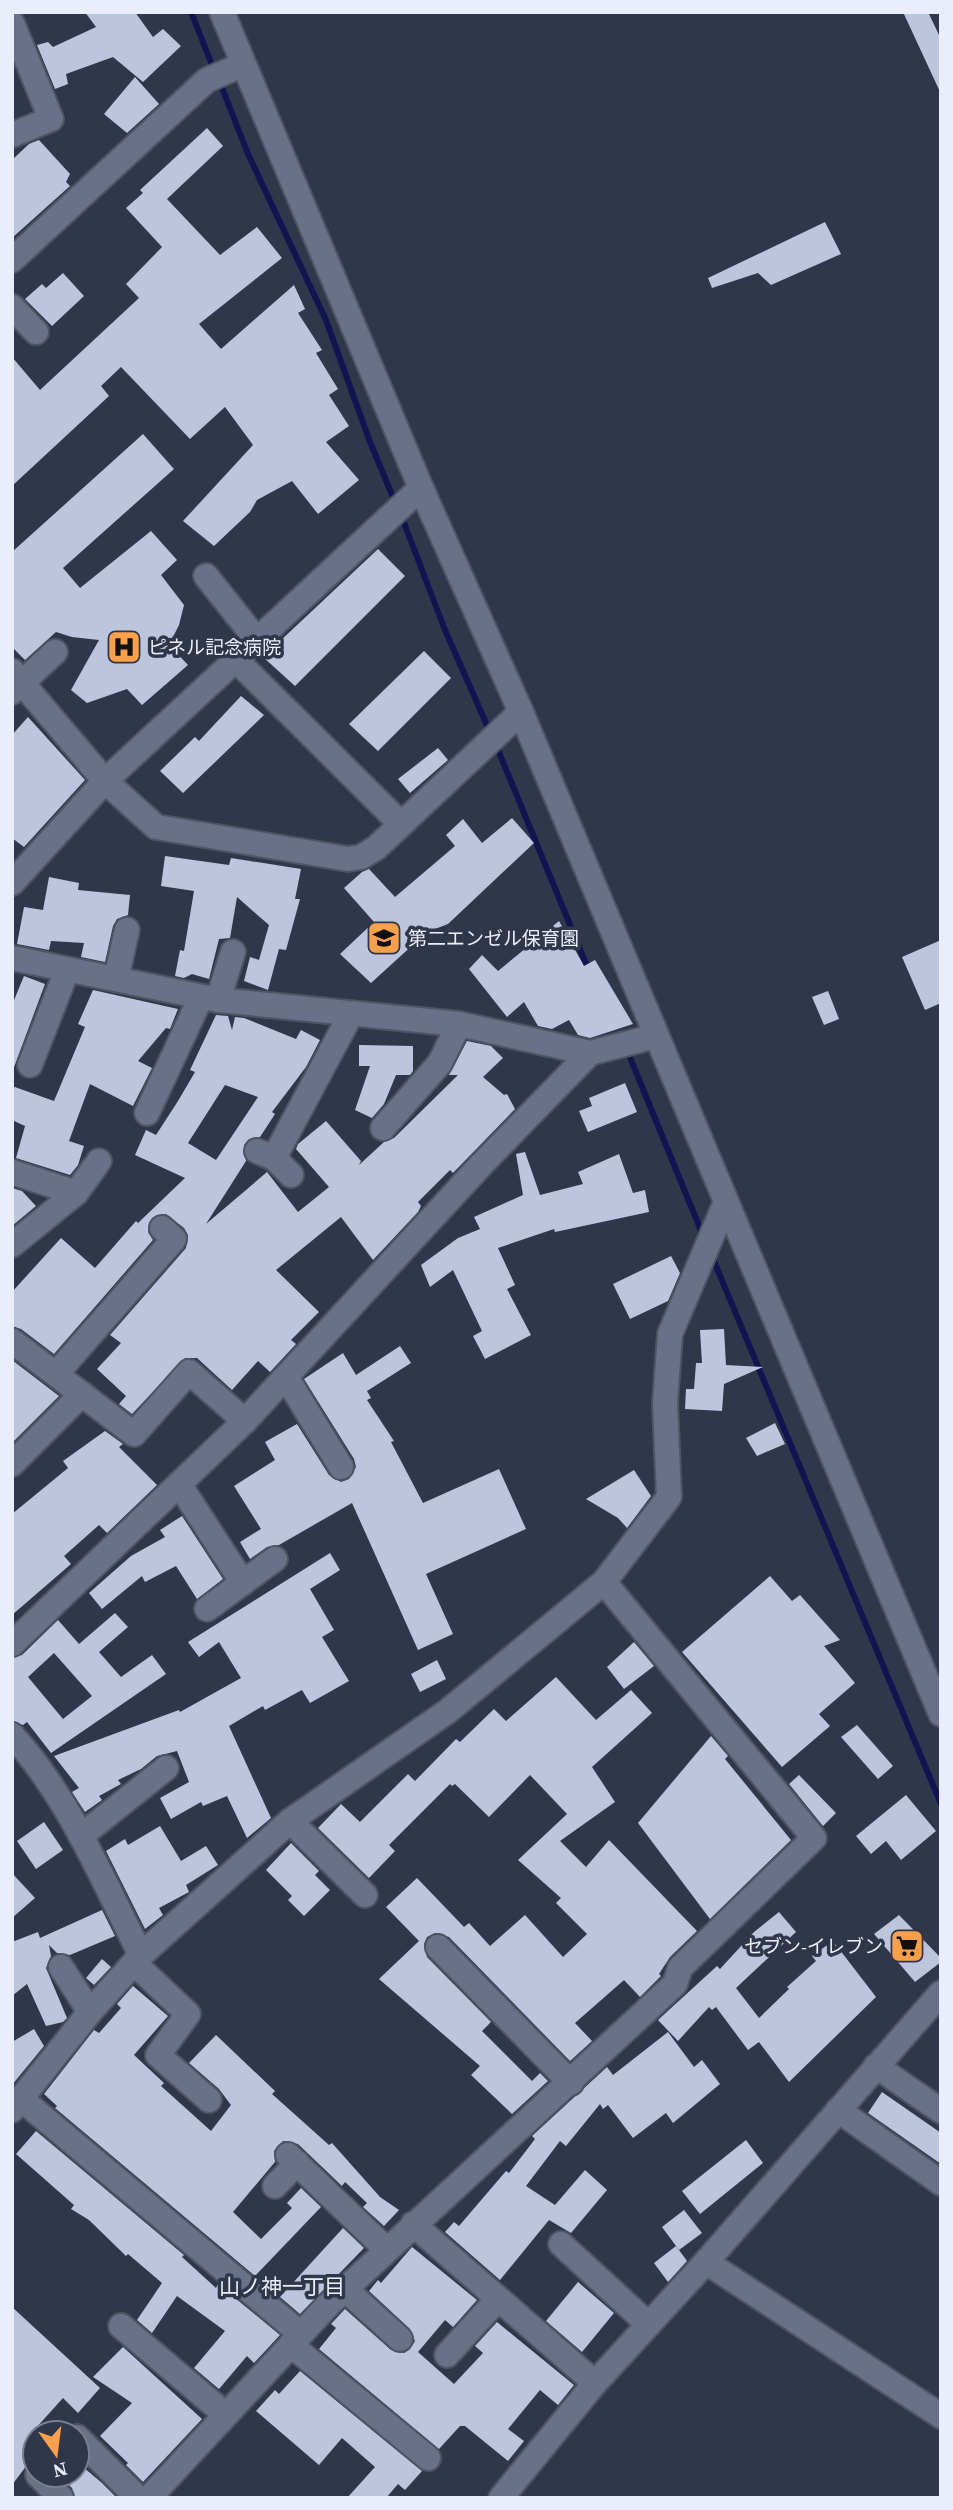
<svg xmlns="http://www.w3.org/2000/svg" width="953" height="2510" viewBox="0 0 953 2510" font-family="'Source Serif 4','Noto Sans JP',serif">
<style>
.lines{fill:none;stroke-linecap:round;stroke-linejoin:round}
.stream{stroke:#101552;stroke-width:6}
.building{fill:#bdc5de;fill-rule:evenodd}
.minor-casing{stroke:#4f5465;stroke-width:28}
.minor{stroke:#697087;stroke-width:24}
.labels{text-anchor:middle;stroke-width:7;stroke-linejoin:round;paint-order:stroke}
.poi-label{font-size:19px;fill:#eaeefb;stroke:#31374a;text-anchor:start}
.neighbourhood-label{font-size:21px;fill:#eaeefb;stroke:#31374a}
</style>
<rect width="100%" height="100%" fill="#31374a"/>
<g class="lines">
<g class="stream">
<path d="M191,12L214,70"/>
<path d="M219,80L248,154L326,320L370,442L395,502"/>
<path d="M401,515L445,630L490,732"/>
<path d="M496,745L589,971"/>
<path d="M627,1050L704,1238"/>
<path d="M711,1254L941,1804"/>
</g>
</g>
<g class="building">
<path d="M85,12H135L153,37L163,29L181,46L143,82L113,57L66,74L68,84L55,89L37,45L48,42L53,47L96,27Z"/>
<path d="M903,12H928L941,39V94Z"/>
<path d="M135,77L159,104L127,133L104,114Z"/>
<path d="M207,128L223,146L167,199L220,255L257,227L282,258L199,324L221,349L294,285L305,309L298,313L322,350L316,353L338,389L329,395L349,426L326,442L359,480L318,514L292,481L257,500L250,512L214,546L183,521L253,445L225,407L190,439L121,367L101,386L109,396L12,486V357L40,390L139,298L126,284L162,247L126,208L143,193L140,190Z"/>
<path d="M39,140L70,174L66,182L70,186L12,238V160L29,144Z"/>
<path d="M825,222L841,254L771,285L758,273L712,288L708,278Z"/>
<path d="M63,273L84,296L52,326L25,299L42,284L46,288Z"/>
<path d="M143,434L174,469L63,568L80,588L151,531L177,560L161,575L184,605L179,625L169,645L188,665L142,705L127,689L87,703L71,690L99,640L72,637L56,632L25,660L12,647V552Z"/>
<path d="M378,549L405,576L295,686L263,657Z"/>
<path d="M424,651L451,678L378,751L349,724Z"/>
<path d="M241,696L264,715L183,793L160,771L195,737L199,741Z"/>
<path d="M28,717L85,780L24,847L12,838V735Z"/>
<path d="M438,748L448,760L410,793L398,779Z"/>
<path d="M512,818L534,843L448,924L427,932L371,983L340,954L374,922L344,888L362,872L369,869L395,897L455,846L446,835L463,819L482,843Z"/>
<path d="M165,856L229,865L231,858L301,869L295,899H300L286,950L279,949L268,990L244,981L250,957L259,960L269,925L237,897L230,938L219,939L209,979L192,974L184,978L175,976L180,950L184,951L194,891L161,886Z"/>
<path d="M49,877L79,883L78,890L130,895L128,915L117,919L113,926L105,962L81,957L84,943L51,941L49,950L17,944L24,907L43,910Z"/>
<path d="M559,921L584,966L595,960L633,1024L590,1038L578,1035L569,1020L552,1029L538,1026L524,1002L507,1017L469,969L482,955L498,971Z"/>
<path d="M941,940V1003L925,1010L902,957Z"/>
<path d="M24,976L45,984L13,1070L12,1005Z"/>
<path d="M93,990L178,1009L170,1029L166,1028L138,1061L152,1068L133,1106L90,1084L69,1141L84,1146L78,1165L70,1175L16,1158L25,1126L12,1120V1086L54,1101L85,1027L78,1024Z"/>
<path d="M828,991L839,1019L824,1025L812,997Z"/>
<path d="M216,1015L228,1016L232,1030L235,1017L244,1018L296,1039L301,1030L320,1040L306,1067L272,1112L275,1114L260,1137L249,1139L244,1145L246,1161L206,1224L267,1172L298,1212L329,1187L296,1149L298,1144L326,1121L361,1161L359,1165L384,1142L394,1138L458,1075H449L467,1041L491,1046L503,1058L483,1077L504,1095L507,1094L515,1109L453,1173L450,1170L418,1202L421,1206L418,1212L373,1260L341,1217L276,1270L319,1312L291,1340L296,1344L270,1372L258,1361L232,1390L197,1358H185L132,1414L119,1404L126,1396L97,1369L121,1343L110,1335L186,1248L188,1235L184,1228L166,1214L152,1218L148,1232L153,1240L54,1354L21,1329L12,1326V1292L61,1238L95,1268L136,1221L138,1223L185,1178L135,1155L146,1130L156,1135L178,1101L195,1072L190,1070ZM225,1085L258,1097L216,1160L188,1143Z"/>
<path d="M359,1045L413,1046V1071L410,1075H396L384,1104L372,1118L355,1110L370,1066H359Z"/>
<path d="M625,1083L637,1112L588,1132L579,1111L592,1106L589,1098Z"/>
<path d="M525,1152L540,1195L583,1184L578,1172L619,1154L633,1193L645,1190L649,1212L555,1232L554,1229L498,1248L515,1285L507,1289L531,1335L485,1359L473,1336L482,1331L453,1270L430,1287L421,1265L458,1238L480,1229L474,1217L523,1195L516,1154Z"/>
<path d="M12,1188L22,1191L36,1206L12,1226Z"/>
<path d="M671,1256L680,1273L668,1301L630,1319L613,1284Z"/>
<path d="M724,1329L726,1365L763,1367L724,1384L722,1411L685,1409L686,1389H694L696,1363H702L700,1330Z"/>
<path d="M400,1346L411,1363L367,1391L371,1398L367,1400L394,1441L391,1442L423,1503L499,1469L526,1529L426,1574L453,1634L418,1650L352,1503L279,1545L267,1547L250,1559L240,1542L261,1529L234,1486L275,1460L265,1442L297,1424L329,1475L341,1482L349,1479L356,1467L354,1459L304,1379L343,1353L356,1375Z"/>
<path d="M12,1360L59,1396L12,1443Z"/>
<path d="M775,1423L785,1444L757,1456L746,1438Z"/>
<path d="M105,1431L123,1444L119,1447L157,1485L107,1533L99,1525L64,1556L71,1564L12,1615V1514L68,1468L63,1461Z"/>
<path d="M634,1470L651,1496L627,1528L618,1518L586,1499Z"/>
<path d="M182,1516L223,1579L197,1599L176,1566L145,1582L142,1576L102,1609L89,1593L131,1556L165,1537L160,1530Z"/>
<path d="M330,1553L340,1570L310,1589L334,1630L322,1637L349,1681L310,1703L302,1690L265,1710L263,1706L229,1726L271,1818L247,1838L227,1796L203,1806L201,1802L171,1819L160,1798L189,1782L177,1751L157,1756L141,1769L118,1780L121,1784L99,1796L102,1800L85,1812L72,1792L79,1788L54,1756L179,1710L180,1712L241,1678L219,1642L199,1657L188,1642Z"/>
<path d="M770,1576L792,1601L800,1595L840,1640L824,1646L855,1683L819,1714L830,1726L782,1767L682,1652Z"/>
<path d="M115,1613L128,1627L99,1652L121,1677L152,1655L166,1674L51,1753L27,1722L23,1725L12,1721V1658L22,1655L58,1620L79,1644ZM54,1653L92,1696L63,1719L28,1677Z"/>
<path d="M634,1642L654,1666L624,1689L607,1667Z"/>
<path d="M437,1660L446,1679L420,1692L411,1674Z"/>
<path d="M556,1677L596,1720L631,1690L652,1713L592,1767L615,1802L560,1841L586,1867L609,1840L697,1931L670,1957L659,1974L661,1976L640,1997L624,1980L575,2023L592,2041L570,2061L449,1937L435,1933L427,1937L424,1944L427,1957L491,2022L482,2031L532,2081L540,2073L548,2081L512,2114L471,2075L480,2066L379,1979L419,1941L386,1907L417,1878L464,1927L469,1923L490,1946L525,1915L563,1957L587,1934L556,1903L561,1898L518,1860L567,1814L530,1775L489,1817L455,1784L452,1786L450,1784L389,1845L395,1851L369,1878L318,1828L341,1804L360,1822L408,1774L415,1781L456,1739L460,1742L494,1709L506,1721Z"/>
<path d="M857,1725L893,1766L878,1779L841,1737Z"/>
<path d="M711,1736L728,1756L725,1759L791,1840L710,1919L638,1823Z"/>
<path d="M799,1775L836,1813L823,1826L789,1784Z"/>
<path d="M906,1795L936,1831L901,1860L886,1841L871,1854L856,1836Z"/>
<path d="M44,1822L63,1850L36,1869L17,1841Z"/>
<path d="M160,1826L181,1861L206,1846L218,1865L186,1885L189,1892L159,1908L163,1915L145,1929L106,1851L125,1839L128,1845Z"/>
<path d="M291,1843L319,1871L315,1875L330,1890L304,1916L288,1900L292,1896L266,1870Z"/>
<path d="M12,1873L35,1898L12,1918Z"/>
<path d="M102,1910L115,1936L70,1955L57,1953L49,1945L51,1956L46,1968L67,2018L63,2022L46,2026L27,1984L12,1996V1942L38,1932L40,1938Z"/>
<path d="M779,1912L796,1932L736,1988L759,2018L789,1989L787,1987L816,1961L812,1956L833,1941L876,1997L789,2082L759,2042L748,2050L716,2007L712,2010L709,2007L678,2041L658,2020L717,1966L720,1969L754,1932Z"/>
<path d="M899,1915L941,1958V1962L915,1982L874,1934Z"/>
<path d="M102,1959L111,1967L94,1985L86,1978Z"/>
<path d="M133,1986L168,2016L134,2055L164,2083L161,2086L211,2131L231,2105L219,2089L189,2063L216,2035L275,2091L272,2094L329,2145L332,2143L380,2197L399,2210L384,2226L363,2207L367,2203L345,2182L342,2186L298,2144L283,2141L274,2151L275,2162L233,2212L261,2239L292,2208L287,2203L301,2188L321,2207L255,2276L55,2108L57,2106L44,2094L94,2030L99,2033L121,2008L117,2004Z"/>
<path d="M34,2029L44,2046L12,2085V2042Z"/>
<path d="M668,2032L694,2067L702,2060L720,2084L673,2123L666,2113L633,2138L608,2105L603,2109L600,2104L566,2146L560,2141L526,2186L555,2205L585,2170L607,2190L571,2233L549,2220L500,2280L445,2232L454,2222L459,2226L506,2171L509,2173L535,2139L532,2136L607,2067L613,2075Z"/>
<path d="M882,2092L941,2133V2164L868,2113Z"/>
<path d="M36,2131L184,2255L182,2257L216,2288L218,2284L280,2335L254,2363L247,2356L219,2389L194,2368L225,2331L177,2296L152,2333L137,2320L162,2283L128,2254L126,2256L89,2220L71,2209L74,2205L16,2154Z"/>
<path d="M746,2140L763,2163L700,2214L682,2191Z"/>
<path d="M684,2210L702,2233L679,2250L662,2227Z"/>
<path d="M343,2228L364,2248L300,2314L280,2297Z"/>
<path d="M676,2246L687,2261L668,2282L654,2263Z"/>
<path d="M412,2247L477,2300L453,2327L445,2320L418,2352L454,2384L483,2353L475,2346L497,2322L574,2385L558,2405L540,2390L508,2429L524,2441L508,2461L465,2426H460L439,2449L319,2349L336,2328L331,2324L345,2309L391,2350L404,2353L410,2349L415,2341L410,2329L369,2291L378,2280L381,2283Z"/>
<path d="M578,2282L614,2313L582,2352L546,2321Z"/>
<path d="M12,2307L100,2388L78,2413L63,2398L35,2429V2460L27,2465L12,2485Z"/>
<path d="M123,2347L202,2419L143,2482L126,2465L128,2463L100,2436L132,2403L93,2377Z"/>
<path d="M300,2371L422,2471L405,2490L398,2484L386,2498H347L375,2467L342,2438L319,2465L256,2411L275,2390L279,2394Z"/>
<path d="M77,2462L102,2483L117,2498H75L72,2488L59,2475H77Z"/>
</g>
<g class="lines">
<defs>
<g id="minor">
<path d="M222,12L421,488L521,712L941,1714"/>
<path d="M12,23L51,119L12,135"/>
<path d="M12,260L207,80L242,65"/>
<path d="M12,307L36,332"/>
<path d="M206,576L257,640"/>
<path d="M236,660L401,824"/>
<path d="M12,671L105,781L156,827L348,859L361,857L376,848L521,712"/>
<path d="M12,692L55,652"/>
<path d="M12,883L105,781L421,488"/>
<path d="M12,958L218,1000L459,1024L590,1053L656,1036"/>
<path d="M116,979L127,930"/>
<path d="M218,1000L233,952"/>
<path d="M30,1065L67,970"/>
<path d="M147,1113L201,997"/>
<path d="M383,1128L440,1063L459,1024"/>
<path d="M257,1151L274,1158L291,1175"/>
<path d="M274,1158L351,1014"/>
<path d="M12,1172L76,1193"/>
<path d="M12,1245L76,1193L99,1161"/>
<path d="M12,1341L134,1434L189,1372L245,1421"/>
<path d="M56,1374L174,1239L162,1228"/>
<path d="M286,1377L341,1467"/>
<path d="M12,1464L82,1394"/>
<path d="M179,1484L243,1583"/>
<path d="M207,1609L275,1559"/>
<path d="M12,1644L245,1421L480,1166L590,1053"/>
<path d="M12,1735C69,1797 103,1881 141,1955"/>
<path d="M290,1821L365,1895"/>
<path d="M81,1836L166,1768"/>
<path d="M438,1947L571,2083"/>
<path d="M134,1963L188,2014L158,2055L209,2100"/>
<path d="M61,1967L90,2012"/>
<path d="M876,2066L941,2111"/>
<path d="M20,2098L301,2334"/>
<path d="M12,2110L90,2012L141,1955L290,1821L448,1711L604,1582L669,1497L665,1403L670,1334L726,1202"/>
<path d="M838,2110L941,2183"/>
<path d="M288,2155L386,2249"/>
<path d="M275,2186L297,2163"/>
<path d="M413,2224L595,2383"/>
<path d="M561,2244L648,2324"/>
<path d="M706,2262L941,2416"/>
<path d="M345,2289L400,2339"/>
<path d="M121,2326L225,2414"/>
<path d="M291,2345L428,2458"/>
<path d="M447,2355L497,2300"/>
<path d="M77,2437L138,2498"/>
<path d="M38,2475L61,2498"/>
<path d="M149,2498L328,2305L675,1984L680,1968L814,1838L604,1582"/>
<path d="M501,2498L595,2383L706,2262L941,1993"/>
</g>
</defs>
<use href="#minor" class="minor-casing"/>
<use href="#minor" class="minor"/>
</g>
<defs>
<symbol id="hospital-square" viewBox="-11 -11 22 22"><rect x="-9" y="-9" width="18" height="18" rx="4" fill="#f9a04c" stroke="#31374a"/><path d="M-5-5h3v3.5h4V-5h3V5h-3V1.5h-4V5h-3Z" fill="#111"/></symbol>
<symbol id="school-square" viewBox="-11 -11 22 22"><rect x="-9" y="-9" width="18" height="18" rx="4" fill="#f9a04c" stroke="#31374a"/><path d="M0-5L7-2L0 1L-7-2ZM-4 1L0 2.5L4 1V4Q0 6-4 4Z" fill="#111"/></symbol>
<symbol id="supermarket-square" viewBox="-11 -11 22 22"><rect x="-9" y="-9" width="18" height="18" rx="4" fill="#f9a04c" stroke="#31374a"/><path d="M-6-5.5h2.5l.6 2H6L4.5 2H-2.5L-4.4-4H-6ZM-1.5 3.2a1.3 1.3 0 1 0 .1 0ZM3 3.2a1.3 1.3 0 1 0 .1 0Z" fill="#111"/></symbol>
</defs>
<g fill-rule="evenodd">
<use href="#hospital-square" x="105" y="628" width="38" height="38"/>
<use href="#school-square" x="365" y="919" width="38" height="38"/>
<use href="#supermarket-square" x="888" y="1927" width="38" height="38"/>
</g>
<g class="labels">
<g class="poi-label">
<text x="148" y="654">ピネル記念病院</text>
<text x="408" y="945">第二エンゼル保育園</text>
<text x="883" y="1953" text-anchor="end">セブン-イレブン</text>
</g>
<g class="neighbourhood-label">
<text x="282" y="2294">山ノ神一丁目</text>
</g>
</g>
<rect width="953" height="2510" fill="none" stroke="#eaeefb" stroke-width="28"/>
<g transform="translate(56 2454) rotate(166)"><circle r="33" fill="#31374a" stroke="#7b8091" stroke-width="2"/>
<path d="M0-5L12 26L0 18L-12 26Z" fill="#f9a04c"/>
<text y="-10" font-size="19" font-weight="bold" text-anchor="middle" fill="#eaeefb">N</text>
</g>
</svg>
